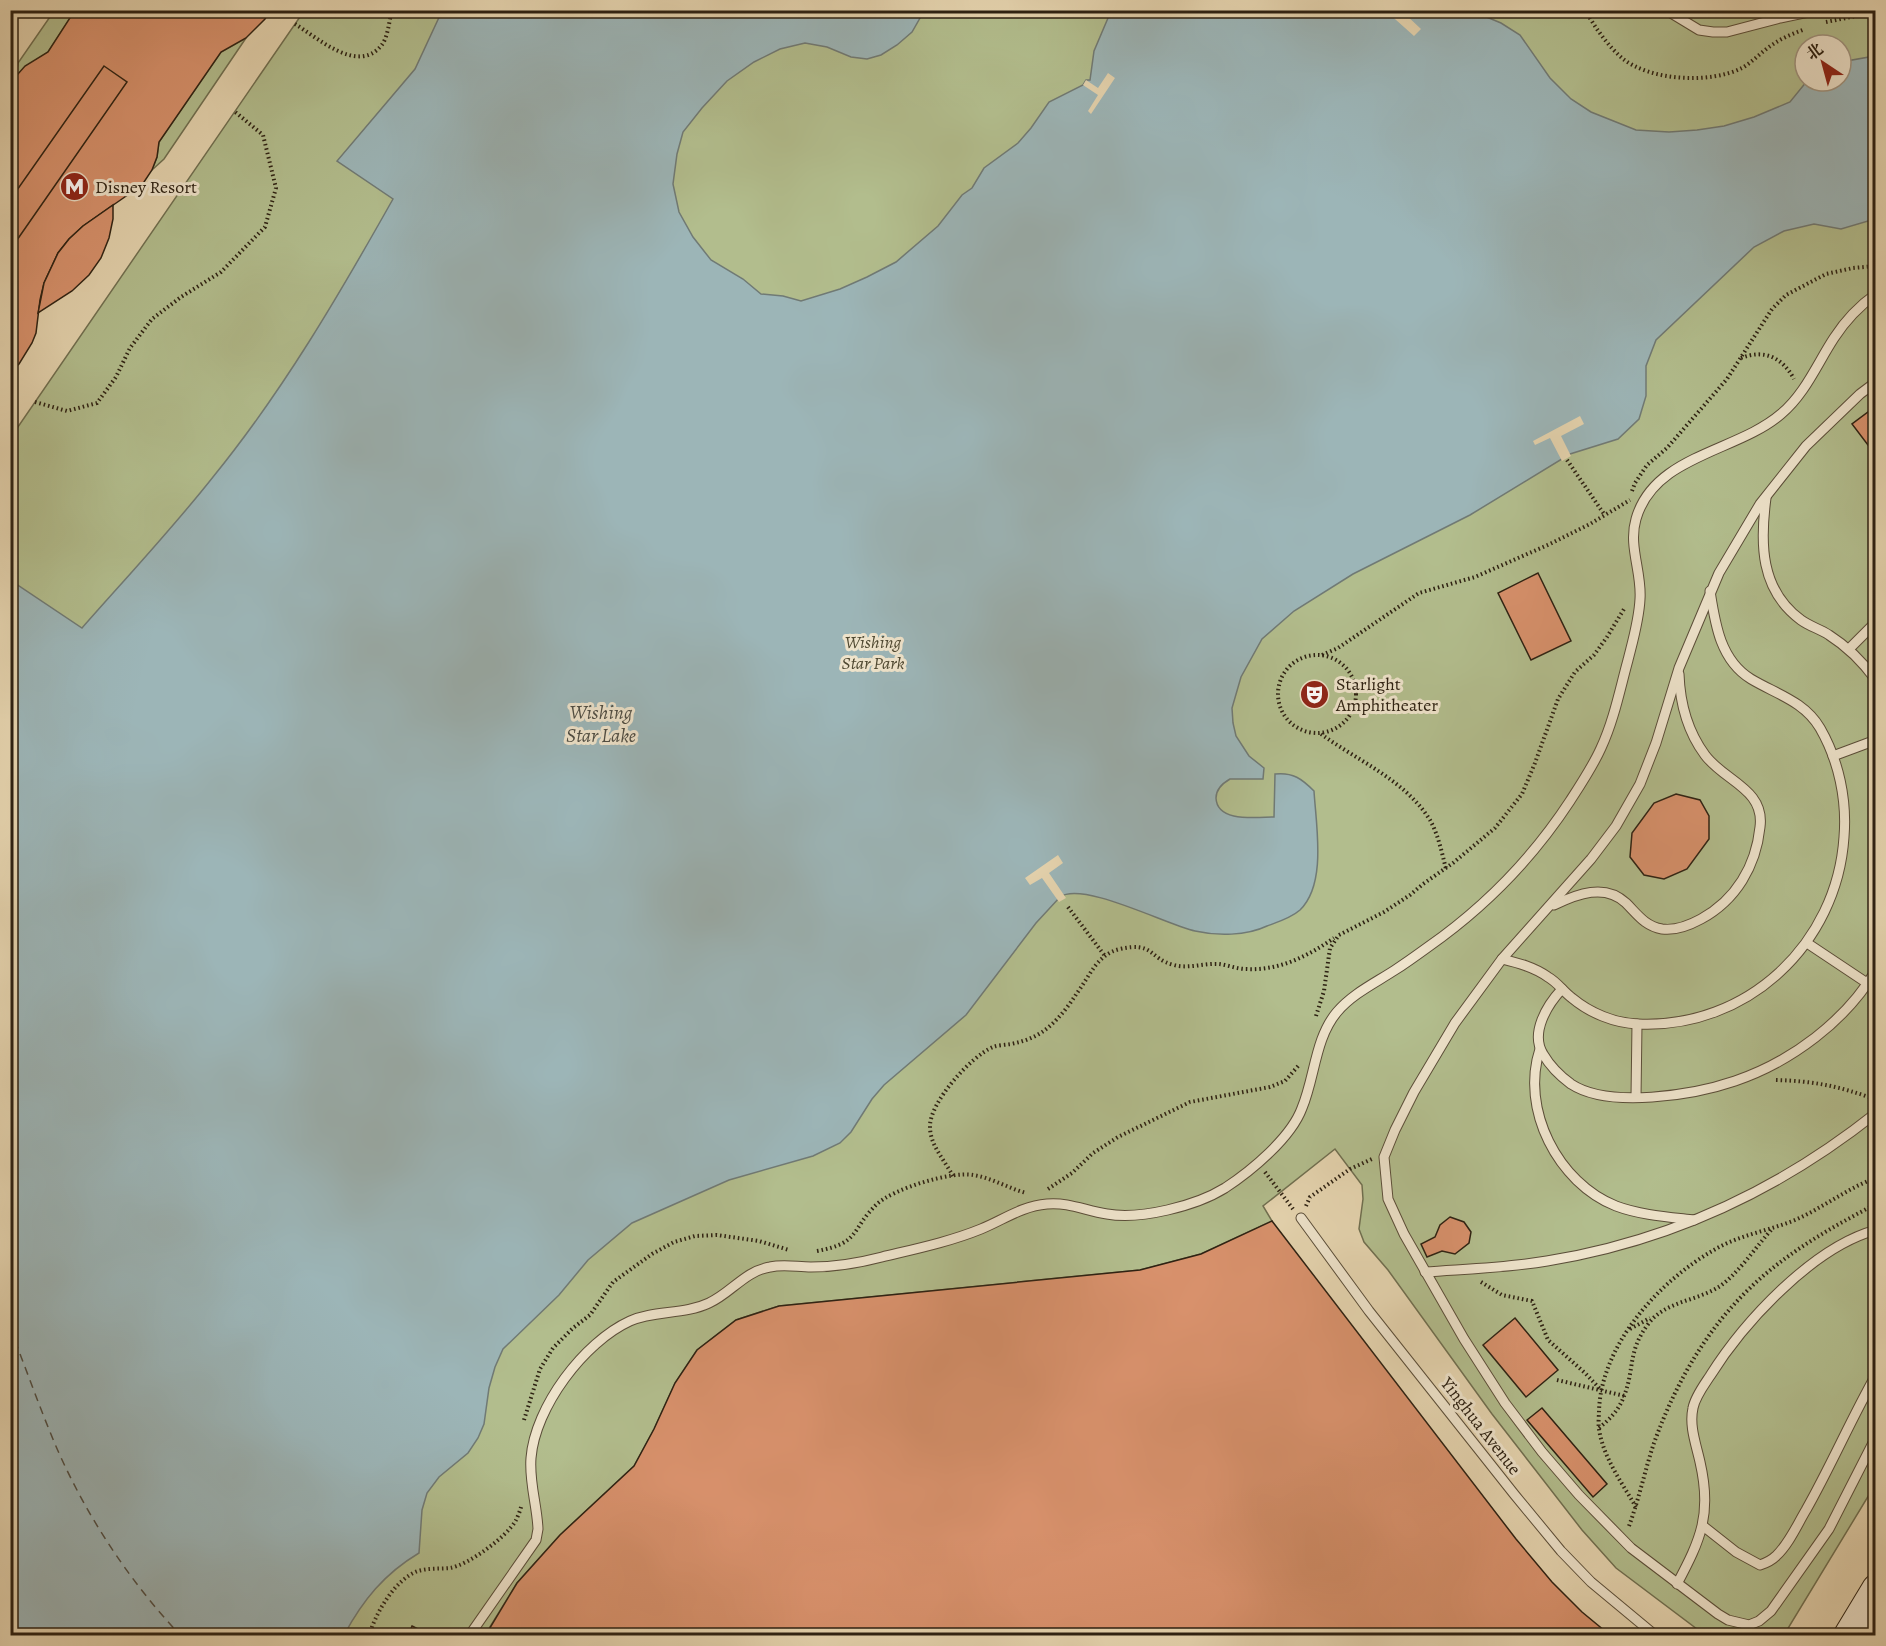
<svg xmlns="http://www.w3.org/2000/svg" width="1886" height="1646" viewBox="0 0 1886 1646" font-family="Alegreya,'Noto Serif SC',serif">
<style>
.green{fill:#b2bd8d;stroke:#706f50;stroke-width:1.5;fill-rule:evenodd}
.water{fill:#9cb5b7;stroke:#707a75;stroke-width:1.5}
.pier{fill:#e5d4af}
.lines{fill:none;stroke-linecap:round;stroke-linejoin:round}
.ferry{stroke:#4e4d44;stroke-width:1.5;stroke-dasharray:8 6;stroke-linecap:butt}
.building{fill:#d8916c;stroke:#2d2112;stroke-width:1.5}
.lane-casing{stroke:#5b4e39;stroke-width:11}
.secondary-casing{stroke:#2d2112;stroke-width:29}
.path{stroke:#2d2112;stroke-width:4;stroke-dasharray:1.5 3;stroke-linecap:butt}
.lane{stroke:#eee3cb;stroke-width:9}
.secondary{stroke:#eee3cb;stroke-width:27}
.labels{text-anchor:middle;stroke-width:6;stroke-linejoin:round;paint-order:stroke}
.poi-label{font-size:18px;fill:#2d2112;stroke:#eee3cb;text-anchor:start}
.park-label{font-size:18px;font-style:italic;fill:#4e4831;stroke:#eee3cb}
.street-label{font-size:18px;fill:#2d2112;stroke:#eee3cb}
.water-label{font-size:20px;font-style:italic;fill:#4e4d44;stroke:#eee3cb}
</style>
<rect width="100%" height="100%" fill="#e5d4af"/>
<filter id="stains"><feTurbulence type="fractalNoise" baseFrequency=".00333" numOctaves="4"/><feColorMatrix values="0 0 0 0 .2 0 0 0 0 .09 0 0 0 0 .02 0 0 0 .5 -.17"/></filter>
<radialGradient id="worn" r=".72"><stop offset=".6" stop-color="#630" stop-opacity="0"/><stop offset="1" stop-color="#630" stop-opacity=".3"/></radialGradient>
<g class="green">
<path d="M1701,10L1707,17L1735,10L1875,11V1485L1784,1635H1705L1616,1568L1582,1530L1492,1414L1388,1270L1364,1242L1359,1229L1363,1199L1362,1185L1335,1149L1263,1206L1272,1221L1201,1254L1140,1270L779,1306L736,1320L697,1350L675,1383L654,1429L634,1466L560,1535L517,1583L485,1635L11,1636V437L304,11ZM1805,45H1841V81H1805Z"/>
<path d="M54,11H75L48,52L16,75L18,63Z"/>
<path d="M246,38L164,159L152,170L157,157L159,142L221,52Z"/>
</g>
<path class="water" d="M442,11H924L912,32L897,45L881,55L867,59L851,57L827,47L805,43L780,49L754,62L727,81L702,108L683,132L677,154L673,184L679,212L693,237L711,260L743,279L761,294L783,296L801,301L840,289L867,277L896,262L938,226L962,195L972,188L984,168L1018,143L1031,128L1049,102L1083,85L1086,80H1090L1094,51L1111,11H1472L1501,23L1520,35L1550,78L1571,99L1591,112L1636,130L1669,132L1697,130L1724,126L1754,117L1790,102L1807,81H1841V62L1875,56V219L1841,229L1814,224L1784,231L1754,247L1656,340L1646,366V396L1639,419L1618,439L1570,454L1470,515L1353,574L1294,611L1262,639L1241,677L1232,708L1233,723L1236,736L1249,756L1264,768L1263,779H1230C1223,783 1216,789 1216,798C1217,823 1257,817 1274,817L1275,774C1293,772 1302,779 1314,791C1316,825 1327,884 1300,910C1291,918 1278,922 1267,926C1246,936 1217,936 1195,931C1167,925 1083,881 1060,897L1036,923L966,1015L884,1085L872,1099L851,1132L840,1143L813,1156L729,1180L632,1223L588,1260L559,1295L503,1349L495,1367L489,1388L484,1424L478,1438L468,1453L439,1477L427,1493L422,1510L419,1553C384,1574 363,1600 344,1635H11L10,580L82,628C126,578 172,529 213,477C283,391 339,295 393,199L337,161L415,69Z"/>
<g class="pier">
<path d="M1386,11H1406L1404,13L1421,29L1414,36Z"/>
<path d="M1108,73L1115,78L1091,114L1088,111L1098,95L1083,85L1086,80L1098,88Z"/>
<path d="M1580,416L1584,424L1561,436L1571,456L1562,461L1550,438L1535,445L1533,441Z"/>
<path d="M1058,855L1063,863L1049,873L1066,898L1059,902L1042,878L1030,885L1025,878Z"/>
</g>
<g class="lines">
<path class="ferry" d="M10,1328C25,1366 39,1406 55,1444C85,1514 129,1581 181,1636"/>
</g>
<g class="building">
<path d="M75,10H271L265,19L246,38L221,52L159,142L157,157L152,170L144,182L132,192L83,226L69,239L58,253L44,283L40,300L36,333L32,343L19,364L10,372V83L25,66L48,52Z"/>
<path d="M104,66L127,82L10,250V200Z"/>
<path d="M113,205V219L109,238L101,258L89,275L72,291L38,313L44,283L58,253L69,239L83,226Z"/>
<path d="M1876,406V446L1871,449L1852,424Z"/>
<path d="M1538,573L1571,641L1531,660L1498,593Z"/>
<path d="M1676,794L1700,800L1709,816V839L1687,869L1664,879L1644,875L1630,857L1632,833L1654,803Z"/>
<path d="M1450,1217L1464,1222L1471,1232L1469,1243L1455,1254L1442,1251L1427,1257L1421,1244L1435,1237L1440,1225Z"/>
<path d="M1272,1221L1516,1539L1552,1582L1582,1612L1611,1636H485L517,1583L560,1535L634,1466L654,1429L675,1383L697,1350L736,1320L779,1306L1140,1270L1201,1254Z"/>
<path d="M1515,1318L1558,1370L1526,1397L1483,1345Z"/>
<path d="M1542,1408L1607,1484L1593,1497L1527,1420Z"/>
<path d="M412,1626L432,1636H408Z"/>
</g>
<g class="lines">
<defs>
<g id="lane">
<path d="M1666,10L1699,30L1713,32H1727L1780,18L1818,10"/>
<path d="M1876,382L1860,394L1806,446L1760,504L1719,573L1679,668L1656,743L1640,784L1616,826L1591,859L1502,959L1455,1023L1414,1092L1395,1130L1384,1157L1388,1199L1404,1234L1464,1339L1505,1403L1542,1452L1579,1495L1631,1548L1718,1614L1728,1620L1749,1625L1759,1621L1771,1611L1829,1529L1876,1437"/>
<path d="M1766,498C1760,543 1760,590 1801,620C1809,626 1820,629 1829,635C1848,647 1862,661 1876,680"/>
<path d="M1849,649L1876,622"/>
<path d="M1833,756L1876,740"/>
<path d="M1554,905C1577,894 1605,883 1626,903C1638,915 1645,926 1662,929C1676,931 1690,925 1701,919C1736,900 1756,866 1760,827C1765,789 1724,781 1705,755C1688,732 1680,703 1679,674"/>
<path d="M1807,943L1876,989"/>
<path d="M1502,959C1518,963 1534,967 1548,977C1557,982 1564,992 1572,998C1590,1013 1614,1023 1638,1024C1747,1029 1837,944 1844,837C1847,800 1839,761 1820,728C1804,701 1776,694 1751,679C1720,660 1715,623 1710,591"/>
<path d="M1562,989C1547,1005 1530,1033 1543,1054C1550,1066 1560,1076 1571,1084C1609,1109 1694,1095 1735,1081C1791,1062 1846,1021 1876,970"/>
<path d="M1540,1049C1520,1109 1558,1183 1616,1206C1640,1215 1668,1217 1694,1220"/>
<path d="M1636,1097L1637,1024"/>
<path d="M1301,1218L1369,1311L1514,1494L1561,1551L1591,1582L1656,1636"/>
<path d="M1425,1272C1465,1269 1507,1268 1547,1261C1670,1241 1778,1191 1876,1113"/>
<path d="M1703,1526L1736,1552L1760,1565C1766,1563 1771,1561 1776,1556C1789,1544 1797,1525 1806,1510C1831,1466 1851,1419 1876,1375"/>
<path d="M1677,1584C1701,1539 1712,1514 1700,1462C1696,1444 1689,1426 1693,1408C1695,1397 1704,1385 1710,1376C1744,1322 1813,1247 1876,1230"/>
<path d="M469,1636L536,1540L538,1529C537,1505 529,1482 531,1458C535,1407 584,1342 630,1321C654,1310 684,1315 709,1303C731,1293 745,1271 770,1267C784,1264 797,1267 811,1267C835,1267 859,1263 882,1257C915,1249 949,1242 981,1229C1003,1220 1022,1206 1047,1204C1069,1202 1086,1211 1107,1214C1140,1220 1196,1206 1225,1188C1251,1171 1291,1138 1302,1108C1315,1077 1315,1038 1337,1012C1352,994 1375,983 1395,970C1406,963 1417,955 1428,947C1485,907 1532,859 1570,801C1581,784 1593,766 1601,748C1614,720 1620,689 1628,660C1633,640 1639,620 1640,599C1642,572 1628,546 1636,519C1654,455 1737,452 1781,414C1805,394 1817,364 1834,338C1845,321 1859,306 1876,294"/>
</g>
<path id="secondary" d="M1847,1636L1876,1588"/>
</defs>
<use href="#lane" class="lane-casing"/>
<use href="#secondary" class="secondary-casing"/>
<g class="path">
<path d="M1585,10C1595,27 1607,45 1622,58C1650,81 1710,84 1742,68C1754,61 1763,50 1775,43C1784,37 1795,33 1805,29"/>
<path d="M1826,22L1856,16L1876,15"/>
<path d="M295,24C318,38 357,74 381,46C388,38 389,21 392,10"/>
<path d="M1741,358C1764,349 1782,357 1794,379"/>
<path d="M35,402L67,411L97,403L116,377L130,348L152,319L181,297L221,272L265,227L276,188L263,135L234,111"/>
<path d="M1567,460L1604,514"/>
<path d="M1632,491L1635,483L1647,465L1667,448L1727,379L1772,309L1786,295L1826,274L1853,268L1876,266"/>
<circle cx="1317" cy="694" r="39"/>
<path d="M1322,655L1338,648L1419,593L1475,577L1550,544L1590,524L1630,500"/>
<path d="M1321,734C1358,761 1405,780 1430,820C1438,834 1442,853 1446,869"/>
<path d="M1068,907L1105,956"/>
<path d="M1316,1016L1324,991L1330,948L1339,935L1384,912L1410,895L1423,884L1453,863L1495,828L1522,794L1535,763L1558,699L1575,672L1594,655L1607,637L1624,609"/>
<path d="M1776,1080C1813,1081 1839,1086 1874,1099"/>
<path d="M1265,1172L1293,1209"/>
<path d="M953,1176C945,1161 930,1145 930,1127C929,1103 971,1056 993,1047C998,1045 1005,1045 1011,1044C1026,1041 1039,1036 1051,1025C1061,1016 1070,1004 1077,993C1090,976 1097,954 1120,949C1154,941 1149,959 1174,965C1189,969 1204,963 1219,964C1228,965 1237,969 1246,969C1279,971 1308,956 1334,938"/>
<path d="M1048,1189L1072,1173L1093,1153L1118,1137L1190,1102L1270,1087L1285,1081L1299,1065"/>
<path d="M1306,1206L1310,1197L1350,1169L1372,1159"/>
<path d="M817,1251C861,1243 850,1230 877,1204C893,1189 951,1171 973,1175C992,1178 1008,1188 1026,1193"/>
<path d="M1481,1282L1502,1295L1532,1301L1548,1340L1585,1373L1601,1390"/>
<path d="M1630,1329L1650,1318"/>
<path d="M1557,1380L1625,1396"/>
<path d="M524,1420L540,1369L553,1348L573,1328L590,1315L613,1282L652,1254L674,1242L695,1236L717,1235L759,1241L789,1250"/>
<path d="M1599,1428C1610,1419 1619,1410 1624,1396C1635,1369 1627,1351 1649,1323C1665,1302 1695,1301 1717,1288C1737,1276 1757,1245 1773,1228"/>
<path d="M1636,1507C1622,1483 1603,1457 1599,1429C1598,1423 1599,1416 1599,1411C1601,1345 1659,1281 1714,1250C1739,1235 1768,1231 1795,1220C1823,1208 1847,1188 1876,1178"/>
<path d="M1629,1526C1639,1499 1645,1470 1654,1443C1675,1385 1705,1331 1750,1288C1786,1253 1832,1227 1876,1204"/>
<path d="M369,1636C375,1614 395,1579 418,1571C428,1568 439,1569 450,1568C468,1565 507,1537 516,1520C518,1516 520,1511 521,1507"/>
</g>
<use href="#lane" class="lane"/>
<use href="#secondary" class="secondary"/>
</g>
<defs>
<symbol id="metro-disc" viewBox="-11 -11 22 22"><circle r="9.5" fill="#8f2418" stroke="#eee3cb"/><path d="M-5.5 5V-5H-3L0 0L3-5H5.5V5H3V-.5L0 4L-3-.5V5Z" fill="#fff"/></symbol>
<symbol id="theatre-disc" viewBox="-11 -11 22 22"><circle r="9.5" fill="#8f2418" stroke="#eee3cb"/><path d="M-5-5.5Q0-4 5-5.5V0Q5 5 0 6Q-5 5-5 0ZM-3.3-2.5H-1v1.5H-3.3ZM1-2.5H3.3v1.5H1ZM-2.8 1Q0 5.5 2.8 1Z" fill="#fff"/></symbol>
</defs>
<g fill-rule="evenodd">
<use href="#metro-disc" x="58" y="170" width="33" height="33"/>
<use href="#theatre-disc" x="1298" y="678" width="33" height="33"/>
</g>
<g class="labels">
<g class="poi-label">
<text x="95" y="193">Disney Resort</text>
<text x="1336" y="690">Starlight<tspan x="1336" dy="21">Amphitheater</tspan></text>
</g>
<g class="park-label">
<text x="873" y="648">Wishing<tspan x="873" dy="21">Star Park</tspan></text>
</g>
<g class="street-label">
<text transform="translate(1481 1426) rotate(52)" y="6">Yinghua Avenue</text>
</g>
<g class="water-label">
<text x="601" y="719">Wishing<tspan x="601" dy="23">Star Lake</tspan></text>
</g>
</g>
<rect width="1886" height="1646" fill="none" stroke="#e5d4af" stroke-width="36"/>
<rect x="12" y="12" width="1862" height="1622" fill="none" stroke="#2d2112" stroke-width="3"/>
<rect x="18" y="18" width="1850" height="1610" fill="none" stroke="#2d2112" stroke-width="1.5"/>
<g transform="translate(1823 63) rotate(324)"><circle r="28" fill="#eee3cb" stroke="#a19581" stroke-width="1.5"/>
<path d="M0-4.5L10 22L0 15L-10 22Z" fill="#8f2418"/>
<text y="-9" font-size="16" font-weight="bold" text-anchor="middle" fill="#2d2112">北</text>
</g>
<rect width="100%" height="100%" filter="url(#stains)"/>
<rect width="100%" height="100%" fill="url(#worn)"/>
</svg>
